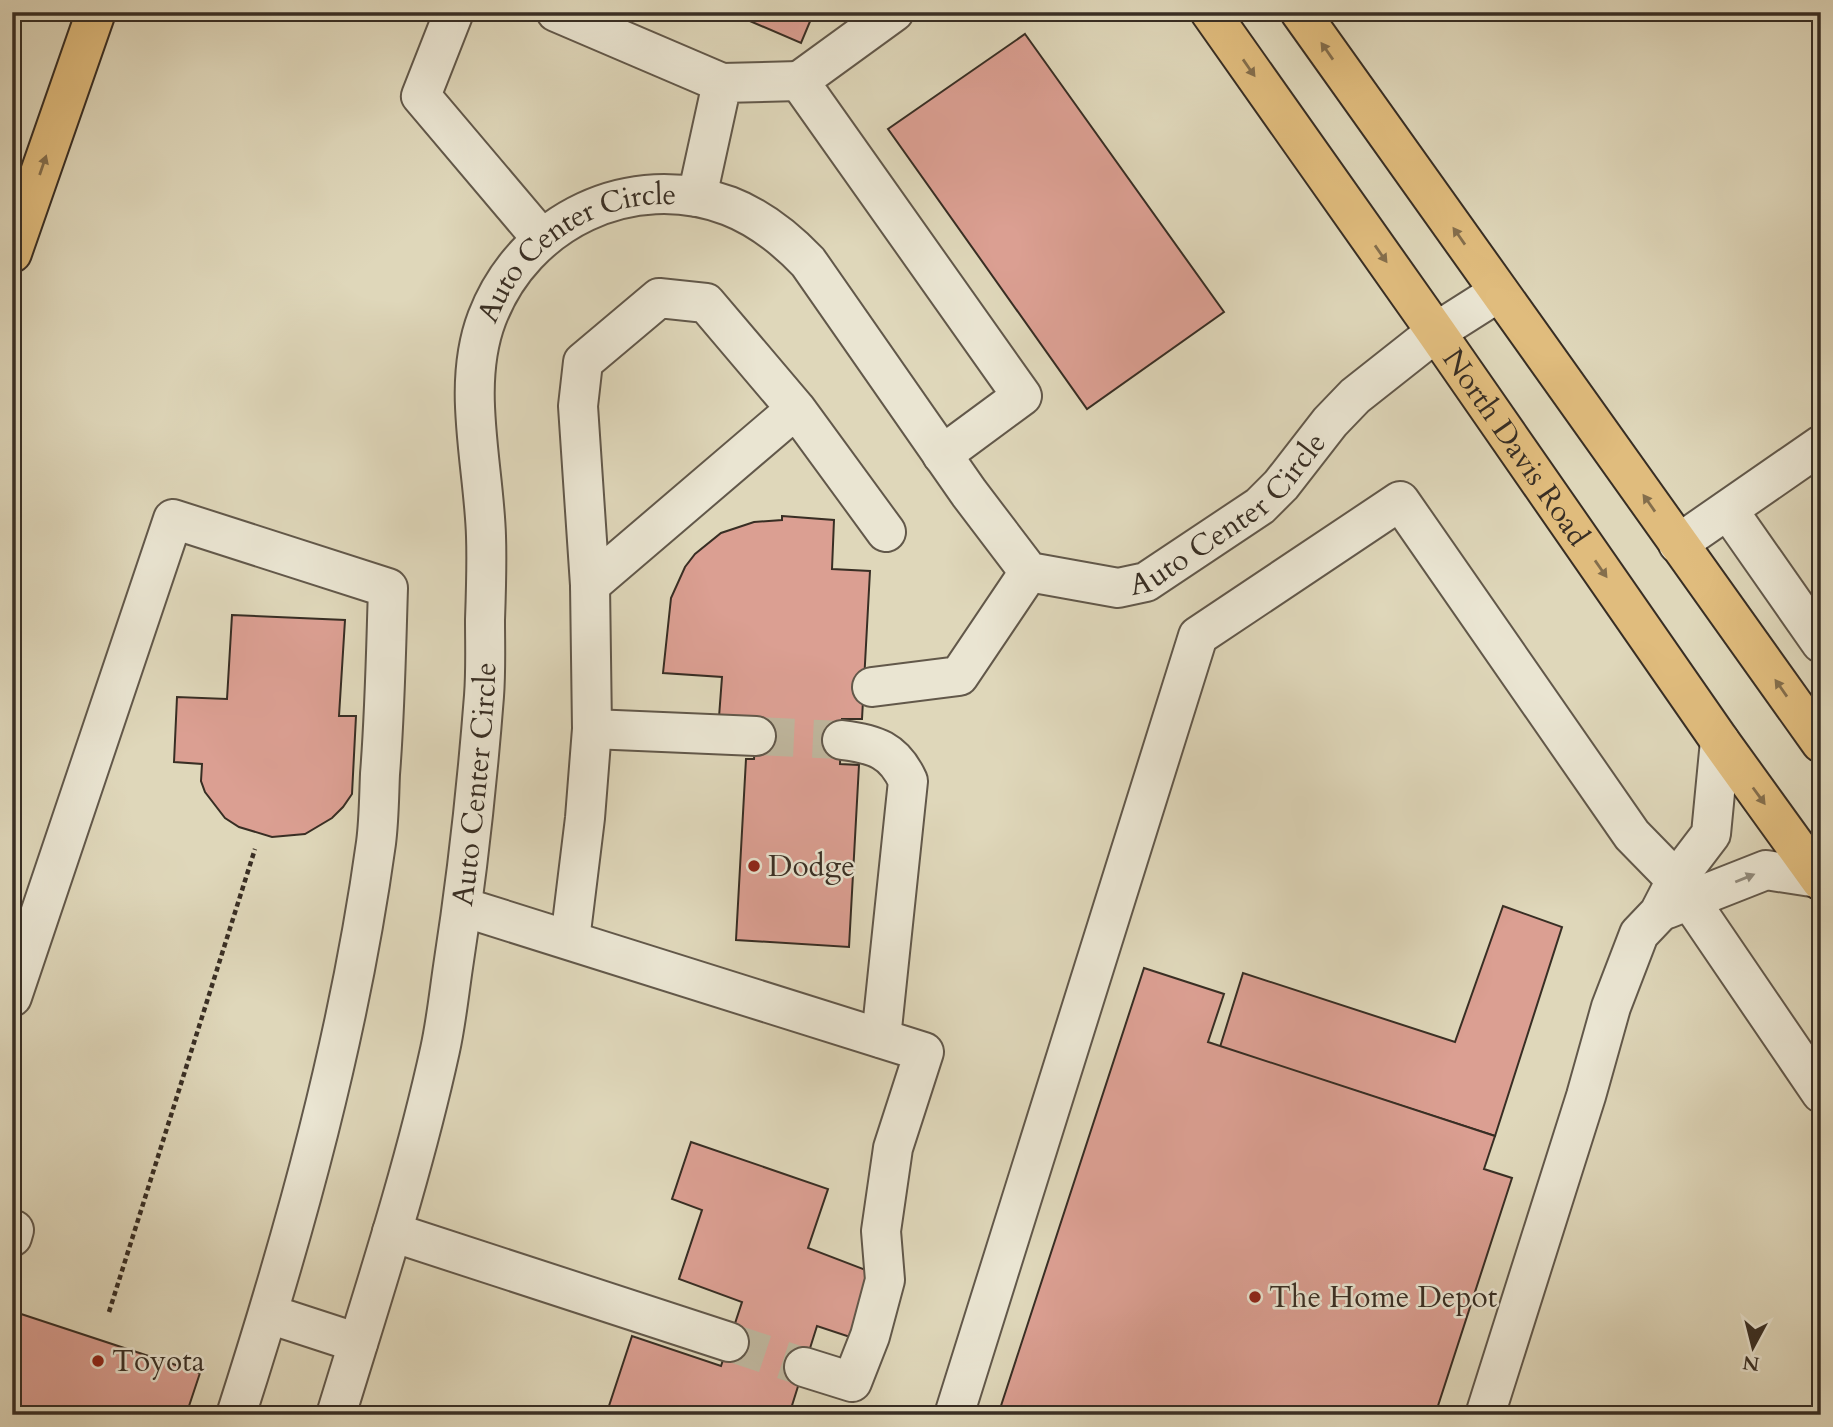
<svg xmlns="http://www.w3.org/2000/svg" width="1833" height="1427" viewBox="0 0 1833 1427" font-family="Cardo,serif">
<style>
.building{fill:#db9f92;stroke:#382e24;stroke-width:2}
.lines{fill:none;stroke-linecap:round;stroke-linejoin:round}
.minor-tunnel{stroke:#beb59c;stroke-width:38;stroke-dasharray:38 19;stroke-linecap:butt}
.minor-casing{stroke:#62584a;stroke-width:42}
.major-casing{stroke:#382e24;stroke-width:42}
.highway-casing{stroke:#382e24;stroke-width:42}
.path{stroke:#382e24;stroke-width:4.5;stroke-dasharray:5 3.5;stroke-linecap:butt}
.minor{stroke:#eae5d2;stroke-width:38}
.major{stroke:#e0bc7d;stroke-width:38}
.highway{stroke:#e0bc7d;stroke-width:38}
.oneway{fill:#846e4c}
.oneway2{fill:#918a7b}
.poi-dot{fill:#8f2418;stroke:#eae5d2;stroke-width:2.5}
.labels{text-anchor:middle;stroke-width:5;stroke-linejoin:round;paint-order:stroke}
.street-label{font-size:30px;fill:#382e24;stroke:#eae5d2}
.poi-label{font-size:30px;fill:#382e24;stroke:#eae5d2;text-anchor:start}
</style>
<rect width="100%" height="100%" fill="#dfd7ba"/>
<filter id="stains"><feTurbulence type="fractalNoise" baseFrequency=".00286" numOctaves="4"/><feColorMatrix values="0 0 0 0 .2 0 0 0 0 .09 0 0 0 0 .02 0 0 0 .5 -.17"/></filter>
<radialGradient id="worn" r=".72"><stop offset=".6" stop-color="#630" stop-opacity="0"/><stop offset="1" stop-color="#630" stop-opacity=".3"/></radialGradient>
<g class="building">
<path d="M729,12H814L801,43Z"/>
<path d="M1025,34L1224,312L1087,409L888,129Z"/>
<path d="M782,516L834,520L832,569L870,571L862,719H842L840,764L859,765L849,947L736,940L746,759H754L757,719L719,717L722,677L663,673L671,598L685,567L695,554L721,533L754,522L782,520Z"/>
<path d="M232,615L345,620L339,716H356L352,794L343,807L332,818L305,834L272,837L239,827L225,818L205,792L201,781L202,764L174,762L177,697L227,699Z"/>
<path d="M1503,906L1562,927L1495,1136L1220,1047L1243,973L1455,1042Z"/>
<path d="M1144,968L1224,994L1208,1042L1495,1136L1484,1169L1512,1178L1435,1415H998Z"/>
<path d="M691,1142L828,1189L808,1248L871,1272L850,1337L817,1326L789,1415H606L632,1336L721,1366L742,1302L679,1279L702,1210L672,1199Z"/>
<path d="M12,1311L200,1373L186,1415H12Z"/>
</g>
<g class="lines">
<g class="minor-tunnel">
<path d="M756,736L842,740"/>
<path d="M729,1342L804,1367"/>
</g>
<defs>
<g id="minor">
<path d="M454,12L421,96L542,239"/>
<path d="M556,12L722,83"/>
<path d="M894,12L799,81L1022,396L942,455"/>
<path d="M697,197L722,83L799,81"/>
<path d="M796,409L590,585L578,406L583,362L659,298L706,303L796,409L886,532"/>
<path d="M1728,510L1821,643"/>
<path d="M1678,544L1821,445"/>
<path d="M872,687L959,676L1029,572"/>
<path d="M592,729L756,736"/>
<path d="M842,740C875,744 894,750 908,781L881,1038"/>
<path d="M463,907L924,1052L893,1148L881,1231L885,1280L870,1336L852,1382L804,1367"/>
<path d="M1667,909L1766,870L1818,878"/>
<path d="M570,940L585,818L592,729L590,585"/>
<path d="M12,997L173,519L388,588C386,650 385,712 380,774C379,797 379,820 376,843C349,1038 296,1228 236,1415"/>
<path d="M392,1232L729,1342"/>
<path d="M12,1237L14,1230"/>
<path d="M269,1314L358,1343"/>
<path id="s1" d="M336,1415C373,1294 413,1173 440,1050C446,1023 449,994 453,967C467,877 477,786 484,696C486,670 485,645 485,620C486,592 487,564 486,536C484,465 461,386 487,318C524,221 631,169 729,206C760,218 785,238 808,262L969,493L1029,572L1118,588L1146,582L1260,506L1281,485L1330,422L1355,396L1436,332L1499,292"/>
<path d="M954,1415L1198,636L1400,501L1632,835L1676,880L1821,1093"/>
<path d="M1485,1415L1586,1096L1611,1007L1639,934L1659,913L1676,880L1711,834L1720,741"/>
</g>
<g id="major">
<path id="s2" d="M1210,12L1436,332L1720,741L1821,881"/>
<path d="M1300,12L1821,743"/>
</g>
<path id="highway" d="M12,253L96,12"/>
</defs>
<use href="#minor" class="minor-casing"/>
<use href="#major" class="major-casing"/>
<use href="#highway" class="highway-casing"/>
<path class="path" d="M109,1312L255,849"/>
<use href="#minor" class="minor"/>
<use href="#major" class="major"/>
<use href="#highway" class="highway"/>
</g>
<defs><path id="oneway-solid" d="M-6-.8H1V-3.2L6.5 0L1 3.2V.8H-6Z" transform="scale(1.75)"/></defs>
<g class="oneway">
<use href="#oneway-solid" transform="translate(1327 51) rotate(-125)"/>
<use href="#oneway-solid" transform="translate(1249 68) rotate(55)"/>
<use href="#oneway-solid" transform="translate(43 165) rotate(-71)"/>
<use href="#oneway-solid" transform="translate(1459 236) rotate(-125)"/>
<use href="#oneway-solid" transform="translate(1381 254) rotate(55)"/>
<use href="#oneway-solid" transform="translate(1649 503) rotate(-125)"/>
<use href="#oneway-solid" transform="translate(1601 569) rotate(55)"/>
<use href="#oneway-solid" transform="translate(1781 688) rotate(-125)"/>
<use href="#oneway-solid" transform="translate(1759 796) rotate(54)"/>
</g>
<use class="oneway2" href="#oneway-solid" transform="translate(1745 878) rotate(-22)"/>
<g class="poi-dot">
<circle cx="754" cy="866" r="7"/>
<circle cx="1255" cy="1297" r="7"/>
<circle cx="98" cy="1361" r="7"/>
</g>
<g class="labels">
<g class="street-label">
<text dy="10" stroke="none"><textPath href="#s1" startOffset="1236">Auto Center Circle</textPath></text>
<text dy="10" stroke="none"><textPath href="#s2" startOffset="532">North Davis Road</textPath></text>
<text dy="10" stroke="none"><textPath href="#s1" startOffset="2116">Auto Center Circle</textPath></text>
<text dy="10" stroke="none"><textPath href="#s1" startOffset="648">Auto Center Circle</textPath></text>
</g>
<g class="poi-label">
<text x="768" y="876">Dodge</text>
<text x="1269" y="1307">The Home Depot</text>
<text x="112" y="1371">Toyota</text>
</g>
</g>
<rect width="1833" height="1427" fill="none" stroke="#dfd7ba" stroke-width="42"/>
<rect x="14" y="14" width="1805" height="1399" fill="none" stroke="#382e24" stroke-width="3.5"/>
<rect x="21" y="21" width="1791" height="1385" fill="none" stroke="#382e24" stroke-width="2"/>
<g transform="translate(1753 1347) rotate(187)" stroke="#eae5d2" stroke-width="5" paint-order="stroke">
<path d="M0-5L12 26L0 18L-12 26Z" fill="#382e24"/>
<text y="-10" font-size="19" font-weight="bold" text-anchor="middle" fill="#382e24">N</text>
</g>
<rect width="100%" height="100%" filter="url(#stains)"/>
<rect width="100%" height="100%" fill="url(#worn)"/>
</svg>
